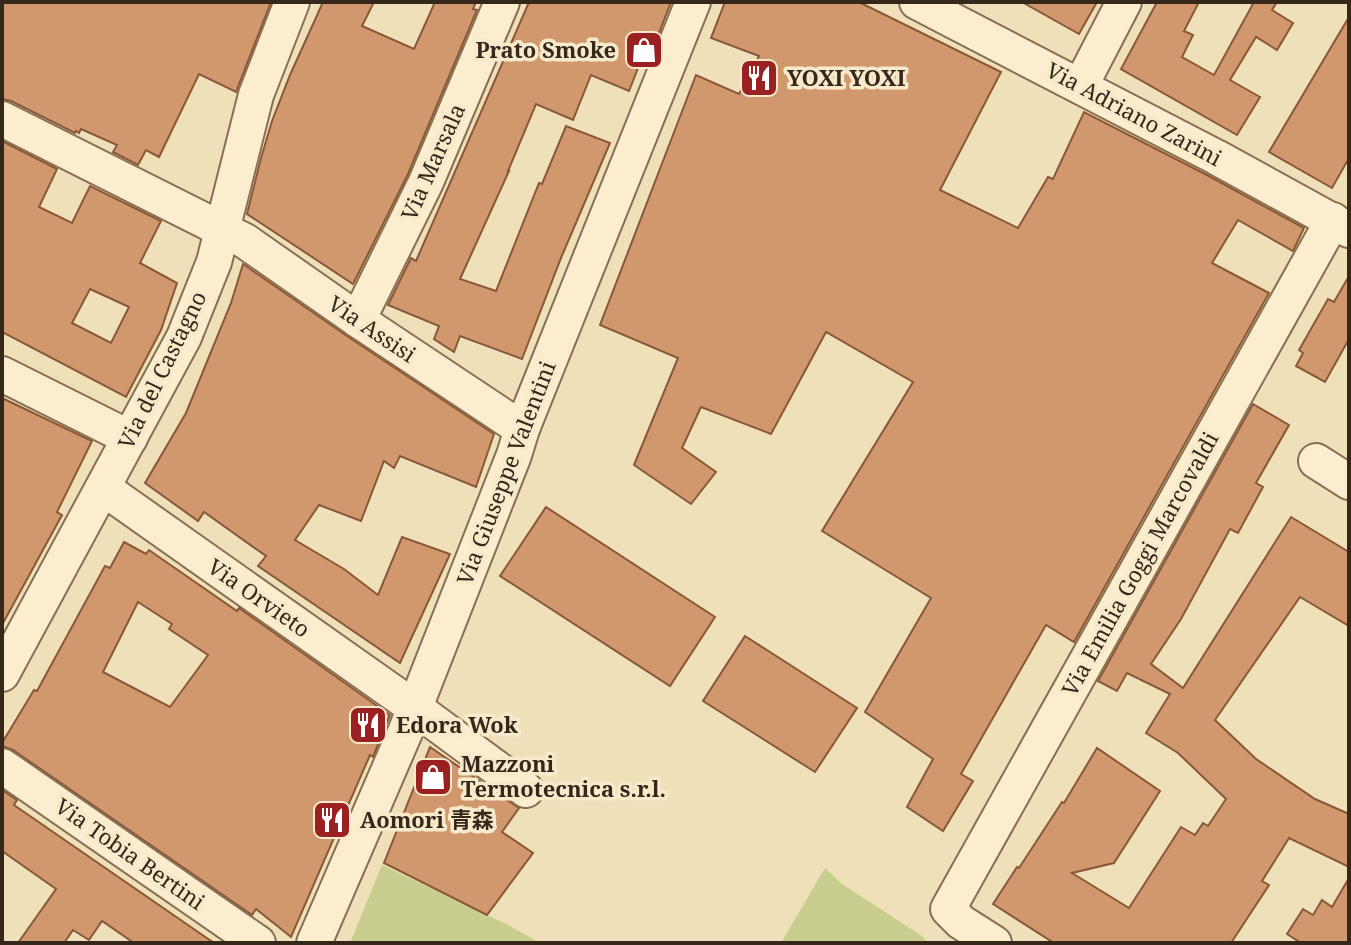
<svg xmlns="http://www.w3.org/2000/svg" width="1351" height="945" viewBox="0 0 1351 945" font-family="'Noto Serif','Noto Sans SC',serif">
<style>
.green{fill:#c7ce8e}
.building{fill:#d1976d;stroke:#885838;stroke-width:2;fill-rule:evenodd}
.lines{fill:none;stroke-linecap:round;stroke-linejoin:round}
.minor-casing{stroke:#886f53;stroke-width:38}
.minor{stroke:#fbedcd;stroke-width:34}
.labels{text-anchor:middle;stroke-width:7;stroke-linejoin:round;paint-order:stroke}
.poi-label{font-size:22px;font-weight:bold;fill:#35271a;stroke:#f7eaca;text-anchor:start}
.street-label{font-size:22px;fill:#35271a;stroke:#f7eaca}
</style>
<rect width="100%" height="100%" fill="#f0e0ba"/>
<g class="green">
<path d="M382,865L510,926L540,943H350Z"/>
<path d="M825,868L842,884L922,936L928,943H781Z"/>
</g>
<g class="building">
<path d="M2,2H271L236,92L199,74L159,157L146,150L138,165L113,152L117,145L81,129L79,133L76,131L75,133L11,101L2,99Z"/>
<path d="M323,2H374L362,26L414,49L435,2H476L473,9L477,10L408,174L353,284L247,214L261,158L272,121L290,75Z"/>
<path d="M529,2H671L646,66L640,63L629,91L591,75L573,120L536,104L508,171H509L460,279L496,291L539,183L542,184L566,126L610,143L561,258L522,359L460,336L454,352L434,339L439,326L388,305L411,258L416,261Z"/>
<path d="M725,2H859L1001,72L940,190L1018,228L1048,177L1053,179L1084,112L1207,175L1304,228L1293,251L1238,220L1212,263L1269,293L1074,642L1046,625L961,774L973,781L943,831L907,807L933,759L865,712L931,598L822,531L913,382L826,332L771,434L701,407L682,448L716,472L691,504L634,465L678,358L600,325L696,75L739,94L759,56L711,38Z"/>
<path d="M1022,2H1097L1079,34Z"/>
<path d="M1157,2H1199L1184,31L1193,35L1182,57L1214,75L1254,2H1277L1272,10L1293,23L1277,50L1256,37L1230,80L1260,97L1237,135L1121,69Z"/>
<path d="M1349,17V158L1332,188L1269,152Z"/>
<path d="M2,141L57,169L39,207L72,223L90,186L161,221L140,263L177,283L161,330L126,397L2,332ZM90,289L129,307L111,343L72,323Z"/>
<path d="M243,264L347,336L494,434L476,487L400,456L394,468L384,461L361,521L319,505L295,540L344,569L378,595L402,537L450,554L400,663L258,566L266,556L204,512L198,521L145,483L186,413L231,303Z"/>
<path d="M1349,276V339L1325,382L1296,366L1303,353L1299,350L1328,299L1334,302Z"/>
<path d="M2,398L92,441L57,512L62,515L2,625Z"/>
<path d="M1253,404L1289,425L1256,483L1263,487L1238,533L1230,529L1181,619L1151,664L1183,688L1291,517L1349,552V626L1300,597L1215,720L1256,759L1315,799L1349,814V867L1289,838L1262,881L1269,885L1231,943H1054L993,904L1017,867L1019,868L1062,802L1064,803L1097,748L1160,791L1114,863L1072,873L1129,908L1181,827L1195,835L1203,823L1208,826L1226,799L1178,753L1146,733L1170,694L1127,673L1117,691L1098,681Z"/>
<path d="M546,507L715,617L670,686L500,576Z"/>
<path d="M124,542L146,554L149,550L237,611L239,608L390,715L373,757L370,755L291,937L256,909L252,915L13,750L2,746V743L34,690L37,691L105,566L110,568ZM138,602L172,624L169,629L208,655L170,707L103,672Z"/>
<path d="M745,636L857,708L815,772L703,701Z"/>
<path d="M430,747L519,808L502,832L533,853L487,915L384,863Z"/>
<path d="M2,790L17,800L14,805L214,943H134L102,921L89,940L73,930L64,943H18L56,889L2,851Z"/>
<path d="M1349,878V943H1301L1287,934L1303,909L1313,915L1322,900L1332,907Z"/>
</g>
<g class="lines">
<defs>
<g id="minor">
<path d="M917,2L1216,157L1349,230"/>
<path d="M1081,85L1124,2"/>
<path d="M2,119L245,241L358,320L522,429"/>
<path d="M358,320L426,182L502,2"/>
<path d="M2,374L130,438"/>
<path d="M1316,461L1349,482"/>
<path d="M103,488L415,708L526,790"/>
<path d="M2,674L184,337L214,262L256,95L292,2"/>
<path d="M2,766L258,943"/>
<path d="M314,943L406,730L514,455L522,429L693,2"/>
<path d="M994,943L961,922L948,909L1333,220"/>
</g>
</defs>
<use href="#minor" class="minor-casing"/>
<use href="#minor" class="minor"/>
</g>
<defs>
<symbol id="shop-square" viewBox="-11 -11 22 22"><rect x="-9" y="-9" width="18" height="18" rx="4" fill="#9a2021" stroke="#f7eaca"/><path d="M-5-2.5h2.3a2.7 3.5 0 0 1 5.4 0H5L5.5 6h-11ZM-1.5-2.5h3a1.5 2.3 0 0 0-3 0Z" fill="#fff"/></symbol>
<symbol id="restaurant-square" viewBox="-11 -11 22 22"><rect x="-9" y="-9" width="18" height="18" rx="4" fill="#9a2021" stroke="#f7eaca"/><path d="M-5-6h1v4h1v-4h1v4h1v-4h1v5L-1.5 .5V6h-2V.5L-5-1ZM5-6V6H3V1.5H1.5Q1.5-4 5-6Z" fill="#fff"/></symbol>
</defs>
<g fill-rule="evenodd">
<use href="#shop-square" x="622" y="28" width="44" height="44"/>
<use href="#restaurant-square" x="737" y="56" width="44" height="44"/>
<use href="#restaurant-square" x="346" y="703" width="44" height="44"/>
<use href="#shop-square" x="411" y="755" width="44" height="44"/>
<use href="#restaurant-square" x="310" y="798" width="44" height="44"/>
</g>
<g class="labels">
<g class="poi-label">
<text x="616" y="58" text-anchor="end">Prato Smoke</text>
<text x="787" y="86">YOXI YOXI</text>
<text x="396" y="733">Edora Wok</text>
<text x="461" y="772">Mazzoni<tspan x="461" dy="25">Termotecnica s.r.l.</tspan></text>
<text x="360" y="828">Aomori 青森</text>
</g>
<g class="street-label">
<text transform="translate(1134 114) rotate(28)" y="8">Via Adriano Zarini</text>
<text transform="translate(433 162) rotate(-66)" y="8">Via Marsala</text>
<text transform="translate(372 329) rotate(34)" y="8">Via Assisi</text>
<text transform="translate(162 370) rotate(-64)" y="8">Via del Castagno</text>
<text transform="translate(506 473) rotate(-69)" y="8">Via Giuseppe Valentini</text>
<text transform="translate(1140 564) rotate(-61)" y="8">Via Emilia Goggi Marcovaldi</text>
<text transform="translate(259 598) rotate(35)" y="8">Via Orvieto</text>
<text transform="translate(130 854) rotate(35)" y="8">Via Tobia Bertini</text>
</g>
</g>
<rect width="1351" height="945" fill="none" stroke="#35271a" stroke-width="8"/>
</svg>
